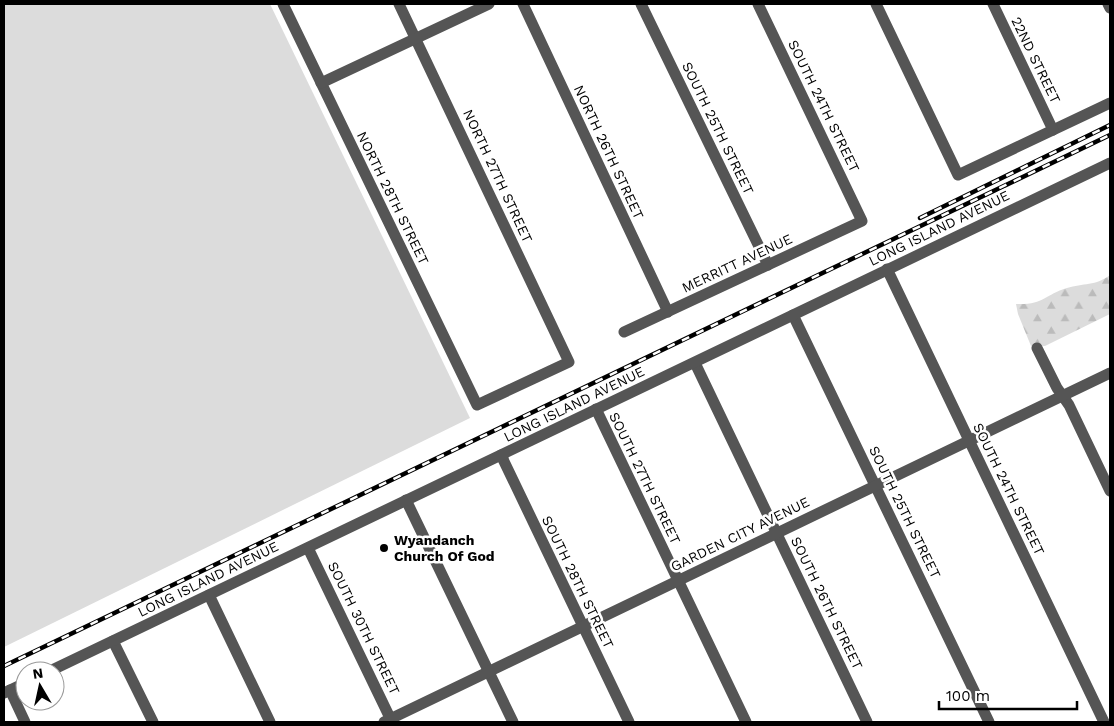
<svg xmlns="http://www.w3.org/2000/svg" width="1114" height="726" viewBox="0 0 1114 726" font-family="'Work Sans',sans-serif">
<style>
.forest{fill:url(#forest-firs)}
.green{fill:#dcdcdc}
.lines{fill:none;stroke-linecap:round;stroke-linejoin:round}
.minor{stroke:#555;stroke-width:11}
.rail-casing{stroke:#000;stroke-width:4.5}
.rail{stroke:#fff;stroke-width:2.5;stroke-dasharray:8;stroke-linecap:butt}
.poi-dot{fill:#000;stroke:#fff;stroke-width:2}
.labels{text-anchor:middle;stroke-width:5;stroke-linejoin:round;paint-order:stroke}
.street-label{font-size:14px;fill:#000;stroke:#fff}
.poi-label{font-size:14px;font-weight:bold;fill:#000;stroke:#fff;text-anchor:start}
</style>
<defs>
<pattern id="forest-firs" width="22" height="20" patternUnits="userSpaceOnUse" patternTransform="scale(1.25)"><rect width="22" height="20" fill="#dcdcdc"/><path d="M5 1l3.5 6h-7zM16 11l3.5 6h-7z" fill="#bbb"/></pattern>
</defs>
<rect width="100%" height="100%" fill="#fff"/>
<path class="forest" d="M1110,275V314L1045,346H1031L1018,314L1016,304C1044,305 1044,295 1067,288C1083,283 1096,286 1110,275Z"/>
<path class="green" d="M4,4H270L470,418L4,647Z"/>
<g class="lines">
<g class="minor">
<path d="M283,4L477,405L569,362L399,4"/>
<path d="M523,4L668,312"/>
<path d="M641,4L768,265"/>
<path d="M876,4L958,175L1110,103"/>
<path d="M993,4L1053,130"/>
<path d="M1108,4L1110,8"/>
<path d="M321,83L489,4"/>
<path d="M887,269L1104,722"/>
<path d="M793,315L989,722"/>
<path d="M624,332L862,221L758,4"/>
<path d="M1037,348L1057,388L1069,405L1110,491"/>
<path d="M695,363L867,722"/>
<path d="M596,409L746,722"/>
<path d="M501,455L629,722"/>
<path d="M406,500L513,722"/>
<path d="M308,548L392,722"/>
<path d="M209,595L270,722"/>
<path d="M113,641L153,722"/>
<path d="M50,671L1110,163"/>
<path d="M10,690L25,722"/>
<path d="M4,693L25,683"/>
<path d="M384,722L1110,373"/>
</g>
<defs>
<g id="rail">
<path d="M920,218L1110,125"/>
<path d="M4,666L1110,135"/>
</g>
</defs>
<use href="#rail" class="rail-casing"/>
<use href="#rail" class="rail"/>
</g>
<circle class="poi-dot" cx="384" cy="548" r="5"/>
<g class="labels">
<g class="street-label">
<text transform="translate(1036 60) rotate(64)" y="5">22ND STREET</text>
<text transform="translate(824 106) rotate(64)" y="5">SOUTH 24TH STREET</text>
<text transform="translate(718 128) rotate(64)" y="5">SOUTH 25TH STREET</text>
<text transform="translate(609 152) rotate(65)" y="5">NORTH 26TH STREET</text>
<text transform="translate(498 176) rotate(65)" y="5">NORTH 27TH STREET</text>
<text transform="translate(393 198) rotate(64)" y="5">NORTH 28TH STREET</text>
<text transform="translate(939 228) rotate(-26)" y="5">LONG ISLAND AVENUE</text>
<text transform="translate(737 263) rotate(-25)" y="5">MERRITT AVENUE</text>
<text transform="translate(574 404) rotate(-26)" y="5">LONG ISLAND AVENUE</text>
<text transform="translate(645 478) rotate(64)" y="5">SOUTH 27TH STREET</text>
<text transform="translate(1009 489) rotate(64)" y="5">SOUTH 24TH STREET</text>
<text transform="translate(905 512) rotate(64)" y="5">SOUTH 25TH STREET</text>
<text transform="translate(740 534) rotate(-26)" y="5">GARDEN CITY AVENUE</text>
<text transform="translate(208 579) rotate(-26)" y="5">LONG ISLAND AVENUE</text>
<text transform="translate(578 582) rotate(64)" y="5">SOUTH 28TH STREET</text>
<text transform="translate(827 603) rotate(64)" y="5">SOUTH 26TH STREET</text>
<text transform="translate(364 628) rotate(64)" y="5">SOUTH 30TH STREET</text>
</g>
<g class="poi-label">
<text x="394" y="545">Wyandanch<tspan x="394" dy="16">Church Of God</tspan></text>
</g>
</g>
<rect width="1114" height="726" fill="none" stroke="#000000" stroke-width="10"/>
<g transform="translate(40 686) rotate(351)"><circle r="24" fill="#ffffff" stroke="#999999"/>
<path d="M0-4L9 19L0 12L-9 19Z" fill="#000000"/>
<text y="-8" font-size="14" font-weight="bold" text-anchor="middle" fill="#000000">N</text>
</g>
<path d="M939 701v8h138v-8" fill="none" stroke="#000000" stroke-width="2.5"/>
<text x="946" y="701" font-size="15" fill="#000000" stroke="#ffffff" stroke-width="4" paint-order="stroke">100 m</text>
</svg>
